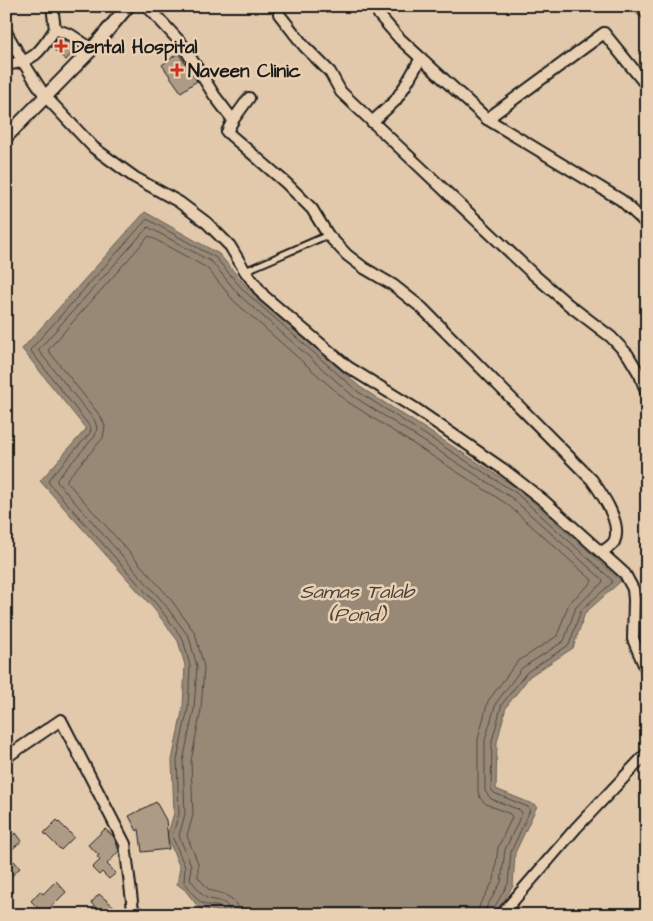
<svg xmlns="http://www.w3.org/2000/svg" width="653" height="921" viewBox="0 0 653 921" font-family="'Architects Daughter',sans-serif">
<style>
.water{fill:#988977;stroke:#665d53}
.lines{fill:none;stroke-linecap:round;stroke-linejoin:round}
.shore{stroke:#4e4840;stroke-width:1}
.building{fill:#ae9b86;stroke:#1c1c1c}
.service-casing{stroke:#1c1c1c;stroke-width:9}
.minor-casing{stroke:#1c1c1c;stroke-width:14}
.tertiary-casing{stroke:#1c1c1c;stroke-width:16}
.service{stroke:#ead0b2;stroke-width:5}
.minor{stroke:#ead0b2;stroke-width:10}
.tertiary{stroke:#ead0b2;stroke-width:12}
.poi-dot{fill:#c8321e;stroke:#ead0b2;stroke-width:2}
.labels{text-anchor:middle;stroke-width:5;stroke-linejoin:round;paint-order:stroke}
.poi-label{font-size:19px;font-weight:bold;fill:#1c1c1c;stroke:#ead0b2;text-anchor:start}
.water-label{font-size:20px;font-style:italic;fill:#47423c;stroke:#ead0b2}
</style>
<rect width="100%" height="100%" fill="#e2c9ac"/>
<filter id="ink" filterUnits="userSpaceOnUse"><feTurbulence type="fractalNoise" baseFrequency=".02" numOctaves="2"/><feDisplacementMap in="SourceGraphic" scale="10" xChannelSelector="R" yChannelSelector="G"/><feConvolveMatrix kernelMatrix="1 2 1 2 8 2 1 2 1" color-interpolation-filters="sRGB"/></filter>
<g filter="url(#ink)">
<path class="water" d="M145,212L219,254L247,287L360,387L519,489L621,581L585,613L573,648L530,676L506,707L497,742L496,789L537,806L515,853L513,886L495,915H221L217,911L199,908L185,890L177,884L180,868L167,836L174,813L172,760L183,707L185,665L178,641L154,609L40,481L86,429L22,349Z"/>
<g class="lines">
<g class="shore">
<path d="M224,915C223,903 213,907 204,904C196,901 190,888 184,882L185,867L172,836L179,814L177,760L188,708L190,666L183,639L158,606L48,482L49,479L90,433L91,428L30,350L147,219L216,258L244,291L357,391L516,493L612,580V583L581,610L569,645L527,672L502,704L492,741L491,789L494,793L528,807L530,810L511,852L508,884L492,911L491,915"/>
<path d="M230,915C229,899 218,902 207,898C200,895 196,884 190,880L191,865L179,836L185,814L183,761L194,709L197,666L189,637L163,602L57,482V479L95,436L97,428L95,421L38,350L148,227L212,262L239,295L353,396L512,498L603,580L602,583L576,607L564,641L522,668L496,703L485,740V791L491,799L520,810L522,813L505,850L501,882L486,908L485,915"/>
<path d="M238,915L237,906L232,899L224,894L209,890L198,877V863L187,836L193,815L191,761L201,710L204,667L195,633L169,597L67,482V479L103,438L105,426L101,417L48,350L149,236L207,268L234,301L348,402L507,504L592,580L591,583L569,603L557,636L517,662L488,701L478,739V791L480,798L486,804L510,814L512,817L498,848L494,880L480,904L477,915"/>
</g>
</g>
<g class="building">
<path d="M59,38L67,41L76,48L66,60L51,47Z"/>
<path d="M178,53L197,81L181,92L162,65Z"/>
<path d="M156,802L166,820L169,849L142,852L139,829L137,831L129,816Z"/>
<path d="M57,820L74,837L61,850L44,833Z"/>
<path d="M105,829L114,837L119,851L107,864L116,873L109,879L102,872L99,875L92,868L100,860L97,857L99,855L88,845Z"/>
<path d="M16,833L22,841L6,854V841Z"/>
<path d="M14,861L20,868L6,881V868Z"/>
<path d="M56,881L66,892L44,914L31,901L40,891L43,894Z"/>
<path d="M99,894L124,915H104L91,903Z"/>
</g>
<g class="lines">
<defs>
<path id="service" d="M245,271L328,235"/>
<g id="minor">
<path d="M147,6L182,44L214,95L233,120"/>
<path d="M642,9L647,14"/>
<path d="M279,14L304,46L330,72L341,92L533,274L569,305L611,337L628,355L640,375L647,394"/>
<path d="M379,15L399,38L487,119L604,33L647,86"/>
<path d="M55,29L71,35L92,49"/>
<path d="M6,32L23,62L45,96L94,148L134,177L179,202L207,223L230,246L245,271L264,296L348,367L416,409L503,469L544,501L625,574L633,589L634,600L633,639L647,672"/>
<path d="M6,65C35,61 40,52 55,29L52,6"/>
<path d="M249,98L233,120L227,132L286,183L312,209L328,235L347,255L364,268L393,285L422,308L592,480C602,494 623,524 614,542C611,546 606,549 602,552"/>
<path d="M487,119L621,200L647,224"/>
<path d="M372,122L395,101L405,86L421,58"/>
<path d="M6,753L8,756L61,720L125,844L133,910L141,915"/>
<path d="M501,915L576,828L647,753"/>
</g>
<path id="tertiary" d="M6,137L92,49L128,6"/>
</defs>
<use href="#service" class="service-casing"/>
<use href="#minor" class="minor-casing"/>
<use href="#tertiary" class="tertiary-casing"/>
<use href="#service" class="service"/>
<use href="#minor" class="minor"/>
<use href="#tertiary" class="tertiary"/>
</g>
</g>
<g class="poi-dot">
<path d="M58.5 38.5h5v5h5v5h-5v5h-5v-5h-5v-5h5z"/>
<path d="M174.5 62.5h5v5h5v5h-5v5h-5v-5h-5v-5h5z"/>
</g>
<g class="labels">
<g class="poi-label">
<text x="72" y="53">Dental Hospital</text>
<text x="188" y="77">Naveen Clinic</text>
</g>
<g class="water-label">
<text x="357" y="598">Samas Talab<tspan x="357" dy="23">(Pond)</tspan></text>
</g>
</g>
<rect width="653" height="921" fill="none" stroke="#ead0b2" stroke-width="25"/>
<rect x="12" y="12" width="628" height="896" fill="none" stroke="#1c1c1c" stroke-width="2" filter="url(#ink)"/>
</svg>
